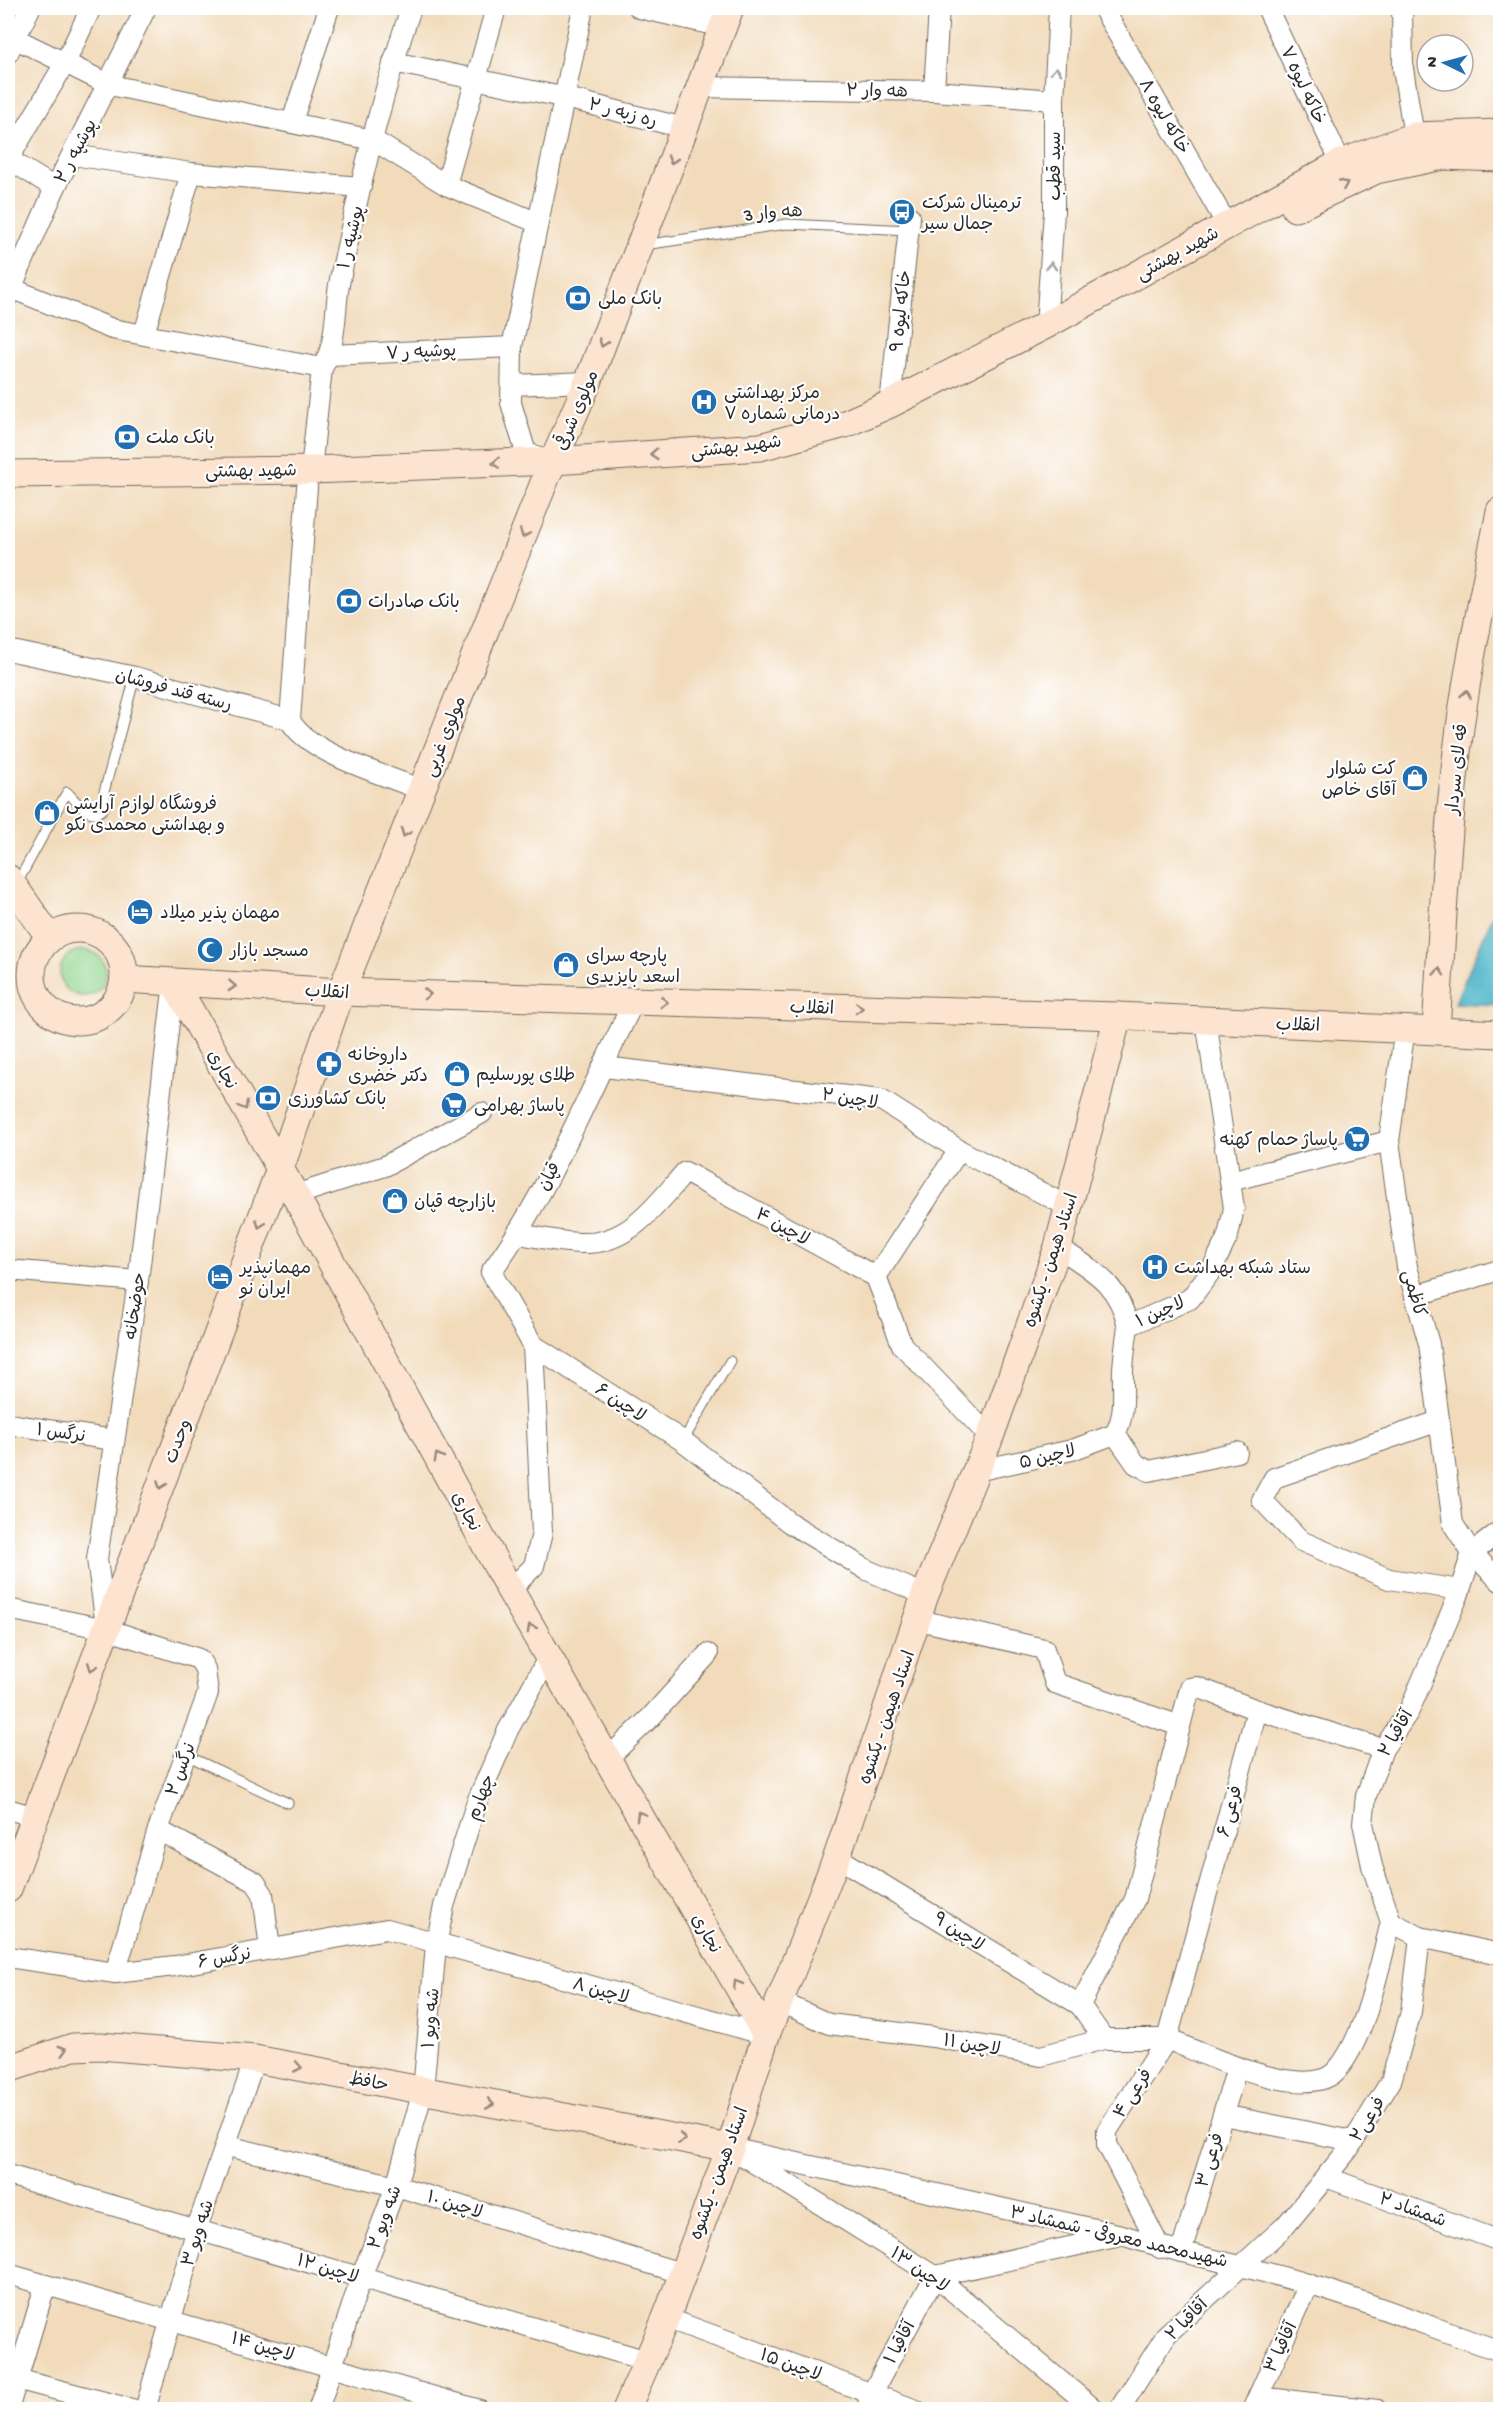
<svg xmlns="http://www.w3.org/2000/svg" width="1508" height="2417" viewBox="0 0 1508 2417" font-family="'Gochi Hand','Playpen Sans Arabic',sans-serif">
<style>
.green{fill:#92d68f;stroke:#5e805d;stroke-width:1.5}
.water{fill:#4cb5c9;stroke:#3c707a;stroke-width:1.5}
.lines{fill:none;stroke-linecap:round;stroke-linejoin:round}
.lane-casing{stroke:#71695d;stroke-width:11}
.street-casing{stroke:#71695d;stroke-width:22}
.secondary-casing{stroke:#71695d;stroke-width:29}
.lane{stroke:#fff;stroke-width:9}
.street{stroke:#fff;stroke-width:20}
.secondary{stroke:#fde4d1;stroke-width:27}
.oneway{stroke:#a0a0a0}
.oneway2{stroke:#94887e}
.labels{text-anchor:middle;stroke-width:4.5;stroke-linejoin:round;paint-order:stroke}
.street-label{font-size:18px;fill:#2b2b2b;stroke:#fff}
.poi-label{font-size:18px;fill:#2b2b2b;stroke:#fff;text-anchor:start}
</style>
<rect width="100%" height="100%" fill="#fff"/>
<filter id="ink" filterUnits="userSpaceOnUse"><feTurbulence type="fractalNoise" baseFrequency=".0167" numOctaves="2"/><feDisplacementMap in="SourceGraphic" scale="12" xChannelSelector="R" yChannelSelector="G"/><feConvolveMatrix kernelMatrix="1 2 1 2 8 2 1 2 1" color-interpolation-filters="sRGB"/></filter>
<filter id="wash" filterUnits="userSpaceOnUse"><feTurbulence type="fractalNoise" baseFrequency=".008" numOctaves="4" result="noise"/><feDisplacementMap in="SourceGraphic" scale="24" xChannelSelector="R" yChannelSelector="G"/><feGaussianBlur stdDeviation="1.35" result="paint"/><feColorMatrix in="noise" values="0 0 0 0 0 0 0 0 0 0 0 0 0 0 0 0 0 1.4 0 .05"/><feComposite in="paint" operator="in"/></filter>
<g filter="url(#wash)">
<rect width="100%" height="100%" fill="#f2dbbb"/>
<circle class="green" cx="83" cy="973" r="23"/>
<path class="water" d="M1500,899V1005L1455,1003Z"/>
</g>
<g filter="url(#ink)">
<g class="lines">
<defs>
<g id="lane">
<path d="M644,245L787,224L909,230"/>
<path d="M16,885L67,792C76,800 89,821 102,810C108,805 106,799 104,792L135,677"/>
<path d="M683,1441L730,1361"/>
<path d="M186,1755L288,1803"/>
</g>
<g id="street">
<path d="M639,8L723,27"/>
<path d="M1103,8L1227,225"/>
<path d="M1267,8L1341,163"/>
<path d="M1402,8L1403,69L1414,136"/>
<path d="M8,35L110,85L373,140L446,185L536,222"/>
<path d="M8,53L30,8"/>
<path d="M393,62L562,97L684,128"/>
<path d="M698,87L934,91L1054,100"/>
<path d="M934,91L939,8"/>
<path d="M292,122L329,8"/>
<path d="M73,155L191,173L361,187"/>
<path d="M8,159L55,188"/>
<path d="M8,160L65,63L91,8"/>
<path d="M446,185L496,8"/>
<path d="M8,287L112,329L322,368"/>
<path d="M8,296L55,188L146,8"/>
<path d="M1046,325L1054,212V100L1059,8"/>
<path d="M144,334L191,173"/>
<path d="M330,355L512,347"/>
<path d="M512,385L588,382"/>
<path d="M890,404L910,217"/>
<path d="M547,459L526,453L511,403L512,347L583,8"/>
<path d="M311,470L322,368C338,343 334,308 340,279C359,188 381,96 411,8"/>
<path d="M8,650L135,677L290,720C306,753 388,776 422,790"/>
<path d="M290,720L307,487"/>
<path d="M1206,1020L1230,1181"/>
<path d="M1405,1028L1389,1141L1407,1267L1429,1344L1453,1524L1472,1553L1500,1581"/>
<path d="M604,1067L881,1100L959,1150L1069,1207"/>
<path d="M295,1195L385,1166L482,1113"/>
<path d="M518,1234C540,1237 565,1244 587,1243C631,1242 659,1202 685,1172L876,1277L902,1345L990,1437"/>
<path d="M1058,1247C1093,1271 1118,1282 1128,1326"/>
<path d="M8,1270L138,1281"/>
<path d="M876,1277L959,1150"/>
<path d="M1415,1296L1499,1270"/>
<path d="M533,1345L491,1272C551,1189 589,1092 634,1001"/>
<path d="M1439,1421L1274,1478L1262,1500L1301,1541L1389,1579L1460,1590"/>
<path d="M8,1424L114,1440"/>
<path d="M1115,1434C1127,1412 1122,1392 1123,1369C1124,1354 1126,1340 1128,1326L1190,1299L1211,1271L1228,1236L1234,1208L1230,1181L1389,1141"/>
<path d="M1115,1434L1136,1464L1149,1471L1237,1452"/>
<path d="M976,1471L1072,1450L1115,1434"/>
<path d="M1500,1531L1472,1553L1458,1596L1409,1711L1383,1749L1366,1796L1363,1823L1372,1866L1391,1922L1420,1937L1500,1954"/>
<path d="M510,1590L534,1566L542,1533L533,1345L683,1441L790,1523L867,1570L925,1595"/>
<path d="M8,1609L106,1629L199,1659L205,1669L208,1693L158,1830L115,1973"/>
<path d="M919,1620L1044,1649L1055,1683L1180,1726"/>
<path d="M106,1626L97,1559L138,1281L174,982"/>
<path d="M607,1759L650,1718L708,1654"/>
<path d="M8,1809L35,1817"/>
<path d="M158,1830L255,1882L263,1894L270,1949"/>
<path d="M837,1857L1080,2005"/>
<path d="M8,1957L115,1973L175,1966L387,1929L766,2035"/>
<path d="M781,2002L829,2024L933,2037L1041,2056L1104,2039H1167L1257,1710L1383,1749"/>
<path d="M1104,2039L1080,2005L1135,1899L1190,1688L1197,1687L1257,1710"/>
<path d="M1223,2115L1353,2141"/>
<path d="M227,2146L396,2186L681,2273"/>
<path d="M730,2148L1122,2235C1183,2255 1246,2265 1307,2284C1372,2303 1436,2329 1500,2351"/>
<path d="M743,2156L935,2276L1095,2410"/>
<path d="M8,2175L648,2361"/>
<path d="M1326,2177L1500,2241"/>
<path d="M1160,2248L1107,2144V2131L1167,2039C1201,2053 1306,2103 1336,2071C1365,2040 1380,1964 1391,1922"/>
<path d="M1181,2252L1237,2068"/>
<path d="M8,2274L480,2410"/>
<path d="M666,2318L916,2410"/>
<path d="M16,2379L135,2410"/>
<path d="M1258,2397L1378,2410"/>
<path d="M8,2410L45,2286"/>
<path d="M145,2410L197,2228L255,2059"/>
<path d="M318,2410L361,2278L396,2186L423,2091L436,1945L444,1906L476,1804L508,1730L548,1658"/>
<path d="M866,2410L872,2393L935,2276L1116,2237"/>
<path d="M1119,2410L1167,2334L1286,2225L1348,2150L1391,2081L1411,2012L1420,1937"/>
<path d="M1252,2410L1309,2284"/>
</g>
<g id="secondary">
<path d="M1295,208L1376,170L1443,156L1500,158"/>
<path d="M8,474L311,470L554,461L760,447L845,424L890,404L1046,325L1341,163L1414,136L1500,133"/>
<path d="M8,878L50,938"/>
<circle cx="78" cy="975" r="46"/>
<path d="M124,979L341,992L1118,1016L1500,1034"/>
<path d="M174,982L295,1195L510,1590L766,2035"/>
<path d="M1436,1030C1442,935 1446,839 1458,744C1467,666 1485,589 1500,511"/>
<path d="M8,1889L280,1169L341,992L545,480L588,382L730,8"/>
<path d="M8,2069L73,2047L100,2046L255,2059L730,2148"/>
<path d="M626,2410L666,2318L730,2148L766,2035L837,1857L925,1595L990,1437L1058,1247L1118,1016"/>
</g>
</defs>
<use href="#lane" class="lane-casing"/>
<use href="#street" class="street-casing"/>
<use href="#secondary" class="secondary-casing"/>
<use href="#lane" class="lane"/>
<use href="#street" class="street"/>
<use href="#secondary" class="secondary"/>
</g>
<defs><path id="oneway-chevron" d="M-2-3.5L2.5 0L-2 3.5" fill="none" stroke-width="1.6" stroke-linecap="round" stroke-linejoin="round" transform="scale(1.5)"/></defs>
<g class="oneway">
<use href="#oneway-chevron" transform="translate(1056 71) rotate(-87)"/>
<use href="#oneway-chevron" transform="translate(1051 266) rotate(-86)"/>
</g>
<g class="oneway2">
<use href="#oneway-chevron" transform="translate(672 160) rotate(109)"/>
<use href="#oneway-chevron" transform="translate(1344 184) rotate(-24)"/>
<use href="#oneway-chevron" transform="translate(603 343) rotate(111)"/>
<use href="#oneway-chevron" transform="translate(654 454) rotate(176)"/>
<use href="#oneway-chevron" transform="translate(496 463) rotate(178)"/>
<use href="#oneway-chevron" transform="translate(524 534) rotate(112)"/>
<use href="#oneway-chevron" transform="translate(1466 694) rotate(-81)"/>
<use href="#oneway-chevron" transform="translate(405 833) rotate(112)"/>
<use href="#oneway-chevron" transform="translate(1439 972) rotate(-86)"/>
<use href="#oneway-chevron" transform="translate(232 986) rotate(3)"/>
<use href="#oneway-chevron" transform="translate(427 994) rotate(2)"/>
<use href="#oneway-chevron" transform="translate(664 1002) rotate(2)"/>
<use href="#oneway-chevron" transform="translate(859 1008) rotate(2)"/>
<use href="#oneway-chevron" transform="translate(244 1106) rotate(60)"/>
<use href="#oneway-chevron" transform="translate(260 1224) rotate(111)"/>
<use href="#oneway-chevron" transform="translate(438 1457) rotate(-118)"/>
<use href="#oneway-chevron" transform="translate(161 1485) rotate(111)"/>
<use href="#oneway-chevron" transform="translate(531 1628) rotate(-119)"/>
<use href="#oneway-chevron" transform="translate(92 1667) rotate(111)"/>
<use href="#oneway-chevron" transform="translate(640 1815) rotate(-120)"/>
<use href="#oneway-chevron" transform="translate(737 1984) rotate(-120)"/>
<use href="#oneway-chevron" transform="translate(63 2050) rotate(-16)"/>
<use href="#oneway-chevron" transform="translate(298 2067) rotate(11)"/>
<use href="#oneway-chevron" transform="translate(490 2104) rotate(10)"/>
<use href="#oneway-chevron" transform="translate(682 2139) rotate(10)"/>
</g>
</g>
<defs>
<symbol id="bus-disc" viewBox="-11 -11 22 22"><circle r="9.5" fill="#1f6fb2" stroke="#fff"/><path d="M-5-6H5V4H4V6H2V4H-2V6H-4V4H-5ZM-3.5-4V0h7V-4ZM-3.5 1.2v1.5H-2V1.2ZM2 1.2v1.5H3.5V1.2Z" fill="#fff"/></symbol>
<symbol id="bank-disc" viewBox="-11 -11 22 22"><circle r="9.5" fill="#1f6fb2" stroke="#fff"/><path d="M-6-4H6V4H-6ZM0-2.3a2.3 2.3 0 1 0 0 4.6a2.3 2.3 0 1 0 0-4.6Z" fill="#fff"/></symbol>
<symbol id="hospital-disc" viewBox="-11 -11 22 22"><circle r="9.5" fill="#1f6fb2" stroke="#fff"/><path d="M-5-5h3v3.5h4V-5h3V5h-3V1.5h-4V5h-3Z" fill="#fff"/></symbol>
<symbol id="shop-disc" viewBox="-11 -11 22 22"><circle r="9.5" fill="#1f6fb2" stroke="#fff"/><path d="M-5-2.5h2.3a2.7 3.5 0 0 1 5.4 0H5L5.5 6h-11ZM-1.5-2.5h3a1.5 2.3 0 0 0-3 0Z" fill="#fff"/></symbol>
<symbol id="hotel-disc" viewBox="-11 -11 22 22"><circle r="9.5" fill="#1f6fb2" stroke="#fff"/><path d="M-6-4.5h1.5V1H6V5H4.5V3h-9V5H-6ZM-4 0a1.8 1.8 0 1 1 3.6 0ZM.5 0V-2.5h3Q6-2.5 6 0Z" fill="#fff"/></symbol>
<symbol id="mosque-disc" viewBox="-11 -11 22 22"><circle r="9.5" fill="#1f6fb2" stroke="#fff"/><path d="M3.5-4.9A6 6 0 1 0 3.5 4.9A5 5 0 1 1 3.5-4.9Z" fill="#fff"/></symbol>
<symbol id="pharmacy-disc" viewBox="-11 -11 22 22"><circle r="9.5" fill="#1f6fb2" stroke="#fff"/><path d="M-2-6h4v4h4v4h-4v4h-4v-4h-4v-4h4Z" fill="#fff"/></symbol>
<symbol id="supermarket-disc" viewBox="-11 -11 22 22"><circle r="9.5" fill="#1f6fb2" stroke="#fff"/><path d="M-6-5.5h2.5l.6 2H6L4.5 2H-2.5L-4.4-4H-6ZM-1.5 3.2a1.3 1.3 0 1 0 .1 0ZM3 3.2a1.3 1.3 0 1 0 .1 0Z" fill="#fff"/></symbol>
</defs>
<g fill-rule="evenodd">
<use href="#bus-disc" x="887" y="197" width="30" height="30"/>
<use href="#bank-disc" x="563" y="283" width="30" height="30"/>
<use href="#hospital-disc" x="689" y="387" width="30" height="30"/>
<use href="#bank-disc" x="112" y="422" width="30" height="30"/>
<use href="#bank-disc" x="334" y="586" width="30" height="30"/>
<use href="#shop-disc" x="1400" y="763" width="30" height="30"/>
<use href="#shop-disc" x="32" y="798" width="30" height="30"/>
<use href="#hotel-disc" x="125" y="897" width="30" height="30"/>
<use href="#mosque-disc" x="195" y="935" width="30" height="30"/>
<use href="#shop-disc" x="551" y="950" width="30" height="30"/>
<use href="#pharmacy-disc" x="314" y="1049" width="30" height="30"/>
<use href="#shop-disc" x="442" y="1059" width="30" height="30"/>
<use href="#bank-disc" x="253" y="1083" width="30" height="30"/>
<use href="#supermarket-disc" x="439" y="1090" width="30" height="30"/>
<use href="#supermarket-disc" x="1342" y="1124" width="30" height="30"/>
<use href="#shop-disc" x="380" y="1186" width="30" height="30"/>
<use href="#hospital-disc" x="1140" y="1252" width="30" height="30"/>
<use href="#hotel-disc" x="205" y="1262" width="30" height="30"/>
</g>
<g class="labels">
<g class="street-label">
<text transform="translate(1304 85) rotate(65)" y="6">خاکه لیوه ۷</text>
<text transform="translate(877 90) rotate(1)" y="6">هه وار ۲</text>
<text transform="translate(623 112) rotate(15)" y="6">ره زبه ر ۲</text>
<text transform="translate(1165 116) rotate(60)" y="6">خاکه لیوه ۸</text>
<text transform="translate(75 151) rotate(-62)" y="6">پوشپه ر ۲</text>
<text transform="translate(1054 166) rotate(-90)" y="6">سید قطب</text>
<text transform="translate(773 212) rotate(-5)" y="6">هه وار 3</text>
<text transform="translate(350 237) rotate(-77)" y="6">۱ پوشپه ر</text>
<text transform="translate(1177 253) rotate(-29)" y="6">شهید بهشتی</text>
<text transform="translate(900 311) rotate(-84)" y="6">خاکه لیوه ۹</text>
<text transform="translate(421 351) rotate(-3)" y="6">پوشپه ر ۷</text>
<text transform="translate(576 410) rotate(-67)" y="6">مولوی شرقی</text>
<text transform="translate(736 446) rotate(-7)" y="6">شهید بهشتی</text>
<text transform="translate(251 470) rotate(-1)" y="6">شهید بهشتی</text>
<text transform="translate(174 689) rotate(15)" y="6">رسته قند فروشان</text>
<text transform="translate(444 736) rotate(-68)" y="6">مولوی غربی</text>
<text transform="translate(1456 769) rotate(-84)" y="6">قه لای سردار</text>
<text transform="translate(327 991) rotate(3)" y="6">انقلاب</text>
<text transform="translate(812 1007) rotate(2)" y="6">انقلاب</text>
<text transform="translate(1298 1024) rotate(2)" y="6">انقلاب</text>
<text transform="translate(223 1069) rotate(60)" y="6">نجاری</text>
<text transform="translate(850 1098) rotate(9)" y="6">لاچین ۲</text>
<text transform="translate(548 1176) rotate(-63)" y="6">قپان</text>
<text transform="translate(783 1226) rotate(29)" y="6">لاچین ۴</text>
<text transform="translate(1050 1260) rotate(-72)" y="6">استاد هیمن - یکشوه</text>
<text transform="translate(1415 1293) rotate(75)" y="6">کاظمی</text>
<text transform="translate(134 1306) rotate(-82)" y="6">حوضخانه</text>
<text transform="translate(1160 1311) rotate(-24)" y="6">لاچین ۱</text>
<text transform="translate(621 1402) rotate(33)" y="6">لاچین ۶</text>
<text transform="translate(61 1432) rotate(8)" y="6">نرگس ۱</text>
<text transform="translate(177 1441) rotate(-69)" y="6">وحدت</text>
<text transform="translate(1047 1456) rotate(-13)" y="6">لاچین ۵</text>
<text transform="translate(467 1511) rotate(62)" y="6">نجاری</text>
<text transform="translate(886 1717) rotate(-71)" y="6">استاد هیمن - یکشوه</text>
<text transform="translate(1395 1733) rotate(-60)" y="6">آقاقیا ۲</text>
<text transform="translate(180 1769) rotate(-70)" y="6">نرگس ۲</text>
<text transform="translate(480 1797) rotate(-69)" y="6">چهارم</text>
<text transform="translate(1229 1811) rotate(-75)" y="6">فرعی ۶</text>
<text transform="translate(959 1931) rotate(33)" y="6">لاچین ۹</text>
<text transform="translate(707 1933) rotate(60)" y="6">نجاری</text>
<text transform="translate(224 1957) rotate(-10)" y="6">نرگس ۶</text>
<text transform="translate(601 1990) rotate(15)" y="6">لاچین ۸</text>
<text transform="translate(430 2018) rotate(-85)" y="6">شه وبو ۱</text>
<text transform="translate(972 2044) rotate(10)" y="6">لاچین ۱۱</text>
<text transform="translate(369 2081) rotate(11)" y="6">حافظ</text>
<text transform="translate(1132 2093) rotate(-57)" y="6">فرعی ۴</text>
<text transform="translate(1367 2119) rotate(-58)" y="6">فرعی۲</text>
<text transform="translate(1209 2160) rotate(-73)" y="6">فرعی ۳</text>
<text transform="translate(718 2173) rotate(-70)" y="6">استاد هیمن - یکشوه</text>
<text transform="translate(455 2204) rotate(17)" y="6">لاچین ۱۰</text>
<text transform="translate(1413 2209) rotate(20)" y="6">شمشاد ۲</text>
<text transform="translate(384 2217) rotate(-70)" y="6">شه وبو ۲</text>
<text transform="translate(197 2233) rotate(-72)" y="6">شه وبو ۳</text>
<text transform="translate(1119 2236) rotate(13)" y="6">شهیدمحمد معروفی - شمشاد ۳</text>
<text transform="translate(328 2268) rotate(17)" y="6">لاچین ۱۲</text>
<text transform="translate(920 2269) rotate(34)" y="6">لاچین ۱۳</text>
<text transform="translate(1186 2319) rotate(-45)" y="6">آقاقیا ۲</text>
<text transform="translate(899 2342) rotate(-62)" y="6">آقاقیا ۱</text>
<text transform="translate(263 2346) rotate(16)" y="6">لاچین ۱۴</text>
<text transform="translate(1280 2347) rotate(-65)" y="6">آقاقیا ۳</text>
<text transform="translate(791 2364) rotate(20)" y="6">لاچین ۱۵</text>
</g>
<g class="poi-label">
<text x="922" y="208">ترمینال شرکت<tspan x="922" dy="21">جمال سیر</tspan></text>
<text x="598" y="304">بانک ملی</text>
<text x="724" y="398">مرکز بهداشتی<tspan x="724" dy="21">درمانی شماره ۷</tspan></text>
<text x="146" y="443">بانک ملت</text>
<text x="368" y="607">بانک صادرات</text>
<text x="1396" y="774" text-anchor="end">کت شلوار<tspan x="1396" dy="21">آقای خاص</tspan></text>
<text x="66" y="809">فروشگاه لوازم آرایشی<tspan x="66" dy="21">و بهداشتی محمدی نکو</tspan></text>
<text x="160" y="918">مهمان پذیر میلاد</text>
<text x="230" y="956">مسجد بازار</text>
<text x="586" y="961">پارچه سرای<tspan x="586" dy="21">اسعد بایزیدی</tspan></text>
<text x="348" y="1060">داروخانه<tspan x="348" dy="21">دکتر خضری</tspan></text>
<text x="476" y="1080">طلای پورسلیم</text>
<text x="288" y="1104">بانک کشاورزی</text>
<text x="474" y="1111">پاساژ بهرامی</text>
<text x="1338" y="1145" text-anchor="end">پاساژ حمام کهنه</text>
<text x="414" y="1207">بازارچه قپان</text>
<text x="240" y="1273">مهمانپذیر<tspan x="240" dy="21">ایران نو</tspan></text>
<text x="1174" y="1273">ستاد شبکه بهداشت</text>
</g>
</g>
<rect width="1508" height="2417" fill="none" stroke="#fff" stroke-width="30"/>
<g transform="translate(1445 63) rotate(275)"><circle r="28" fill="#ffffff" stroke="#aaaaaa" stroke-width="1.5"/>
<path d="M0-4.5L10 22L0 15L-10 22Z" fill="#1f6fb2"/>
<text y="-9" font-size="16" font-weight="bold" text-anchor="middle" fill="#2b2b2b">N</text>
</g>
</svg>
